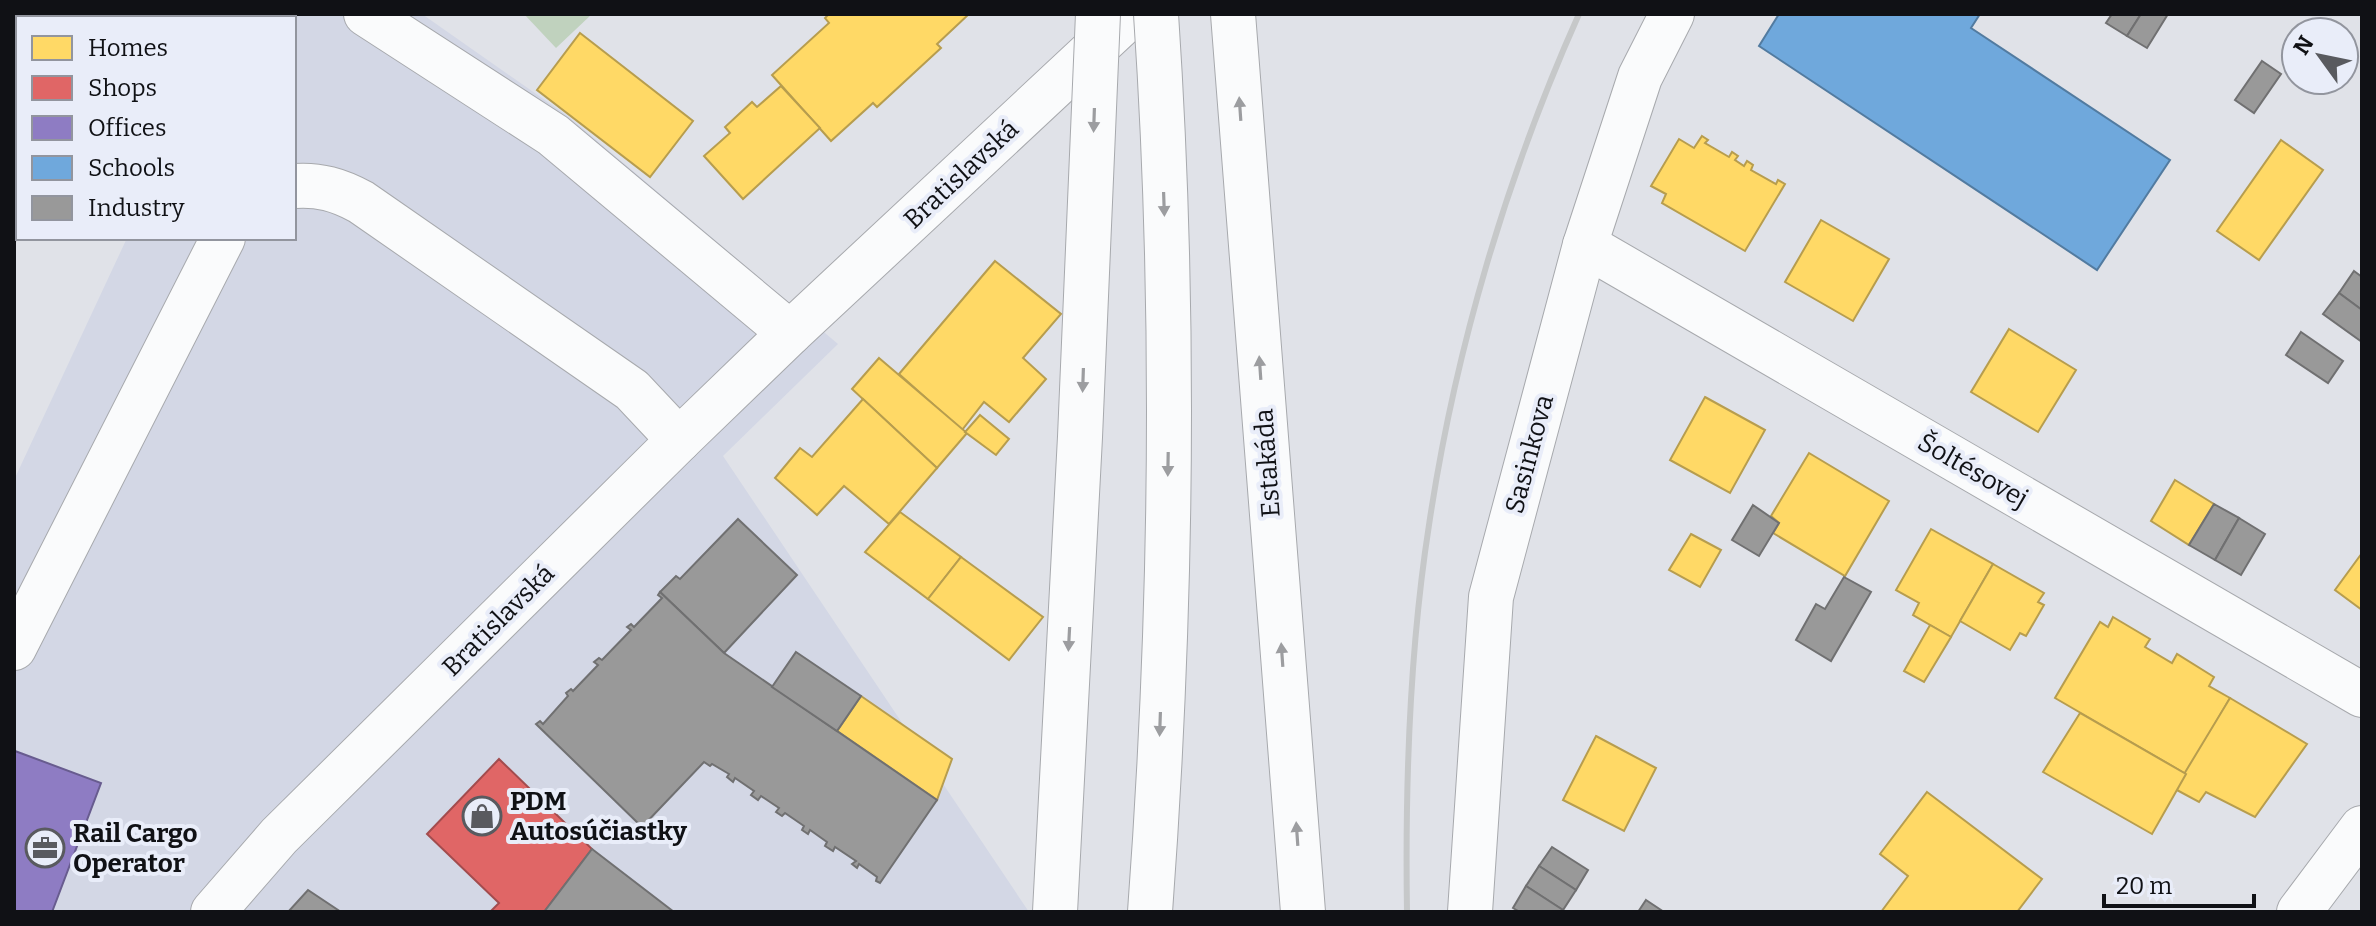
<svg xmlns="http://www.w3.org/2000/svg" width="2376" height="926" viewBox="0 0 2376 926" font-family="Bitter,serif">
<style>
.built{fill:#d3d7e5}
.green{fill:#c0d2be}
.homes{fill:#ffd966;stroke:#b79d4e;stroke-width:2}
.shops{fill:#e06666;stroke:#a24c4e;stroke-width:2}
.offices{fill:#8e7cc3;stroke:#685c8f;stroke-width:2}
.schools{fill:#6fa8dc;stroke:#527ba0;stroke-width:2}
.industry{fill:#999;stroke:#707071;stroke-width:2}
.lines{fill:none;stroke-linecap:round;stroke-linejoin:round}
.minor-casing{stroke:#a7a9ad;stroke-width:46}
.major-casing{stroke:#a7a9ad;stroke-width:46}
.path{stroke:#cdced0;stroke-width:5;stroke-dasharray:6 4;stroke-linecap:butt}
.minor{stroke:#fafbfc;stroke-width:44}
.major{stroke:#fafbfc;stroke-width:44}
.rail{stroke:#c6c8c9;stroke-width:6}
.major-bridge-casing{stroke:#a7a9ad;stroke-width:46;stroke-linecap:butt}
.major-bridge{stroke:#fafbfc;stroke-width:44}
.oneway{fill:#9c9da0}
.labels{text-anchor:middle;stroke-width:8;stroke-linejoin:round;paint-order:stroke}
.street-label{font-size:26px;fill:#101115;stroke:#e9edf9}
.poi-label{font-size:26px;font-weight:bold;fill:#101115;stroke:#e9edf9;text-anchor:start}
</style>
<rect width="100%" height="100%" fill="#e0e2e8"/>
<g class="built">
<path d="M14,14H120L117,18H18V170L14,176Z"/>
<path d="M232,14H422L569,117L838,344L723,456L1029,912H14V480L127,238H294V18H231Z"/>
</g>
<path class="green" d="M524,14H592L556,48Z"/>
<g class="homes">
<path d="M829,14H969L937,44L941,48L877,107L873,103L831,141L772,75L829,23L825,18Z"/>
<path d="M580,33L693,121L650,177L537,90Z"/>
<path d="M781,86L820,128L743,199L704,156L730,133L725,127L752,102L757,107Z"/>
<path d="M1702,136L1708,140L1705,143L1729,157L1732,152L1738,156L1735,160L1744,166L1747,161L1753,165L1751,170L1776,184L1778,180L1785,184L1745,251L1662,203L1666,194L1651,186L1679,139L1694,148Z"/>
<path d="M2281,140L2323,170L2259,260L2217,231Z"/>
<path d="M1821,220L1889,259L1853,321L1785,282Z"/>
<path d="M995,261L1061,314L1023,358L1046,379L1009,422L984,402L962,430L899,374Z"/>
<path d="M2009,329L2076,370L2038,432L1971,392Z"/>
<path d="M879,358L967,433L937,468L852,389Z"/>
<path d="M1705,397L1765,430L1730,493L1670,460Z"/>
<path d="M863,399L937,468L889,524L844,486L817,515L775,478L800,448L812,457Z"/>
<path d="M980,415L1009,439L996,455L965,432Z"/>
<path d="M1809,453L1889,501L1845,576L1773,533L1779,523L1771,516Z"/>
<path d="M2175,480L2214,504L2189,545L2151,521Z"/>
<path d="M900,512L961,557L928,599L865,552Z"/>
<path d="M1931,529L1993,564L1951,637L1913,615L1919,603L1896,590Z"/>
<path d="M1691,534L1721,550L1700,587L1669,570Z"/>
<path d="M2362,553V610L2335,590Z"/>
<path d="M961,557L1043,617L1009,660L928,599Z"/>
<path d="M1993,564L2044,593L2038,602L2044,605L2026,636L2020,633L2010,650L1960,621Z"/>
<path d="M2113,617L2150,639L2145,647L2172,663L2177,654L2214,677L2209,686L2230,698L2186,774L2055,698L2100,622L2108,627Z"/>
<path d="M1930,625L1951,637L1924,682L1904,671Z"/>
<path d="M861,696L952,759L937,800L837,731Z"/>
<path d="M2230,698L2307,744L2255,817L2206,792L2199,802L2175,789Z"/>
<path d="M2080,713L2186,774L2152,834L2043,772Z"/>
<path d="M1596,736L1656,768L1624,831L1563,800Z"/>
<path d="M1927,792L2042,879L2017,912H1881L1908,876L1880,854Z"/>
</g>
<path class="shops" d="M499,759L592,849L544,912H493L491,911L499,903L427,834Z"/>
<path class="offices" d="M15,751L101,783L52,912H14Z"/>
<path class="schools" d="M1779,14H1980L1971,28L2170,160L2097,270L1759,46Z"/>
<g class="industry">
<path d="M2112,14H2141L2127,36L2106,23Z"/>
<path d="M2141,14H2168L2147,48L2127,36Z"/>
<path d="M2262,61L2281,74L2254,113L2235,100Z"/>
<path d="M2354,271L2362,277V310L2339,293Z"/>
<path d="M2339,293L2362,310V342L2323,314Z"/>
<path d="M2301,332L2343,361L2328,383L2286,355Z"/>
<path d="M2214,504L2239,518L2215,560L2189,545Z"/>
<path d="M1753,505L1779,523L1759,556L1732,540Z"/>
<path d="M2239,518L2265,534L2241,575L2215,560Z"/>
<path d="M738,519L797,575L724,653L660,592L676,576L680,579Z"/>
<path d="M1844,577L1871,592L1831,661L1796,640L1816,604L1825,609Z"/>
<path d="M660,592L724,653L937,800L880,883L876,881L877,877L859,864L857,868L852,864L856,861L835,847L833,851L825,846L827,842L810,830L808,834L802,830L804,826L785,813L782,816L776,812L779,808L761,796L758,800L751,795L754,791L735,778L733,782L727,777L729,774L712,764L710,766L704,762L642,827L536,724L540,721L543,724L568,696L566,693L571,689L573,691L598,665L594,662L599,658L602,660L631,630L627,627L631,624L634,627L662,598L658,595Z"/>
<path d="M796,652L861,696L837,731L772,687Z"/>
<path d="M1552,847L1588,870L1576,890L1539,866Z"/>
<path d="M592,849L674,912H544Z"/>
<path d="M1539,866L1576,890L1563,910L1526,886Z"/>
<path d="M1526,886L1563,910L1562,912H1520L1513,908Z"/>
<path d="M308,890L341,912H288Z"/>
<path d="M1646,900L1664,912H1638Z"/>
</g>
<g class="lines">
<defs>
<g id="minor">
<path d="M366,14L553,135L790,333"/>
<path d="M294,186C319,184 339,190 361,202L632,390L679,440"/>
<path d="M1585,245L2362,695"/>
<path d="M14,648L223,238"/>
<path d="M213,912L279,836L679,440L790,333L1132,14"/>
<path d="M1470,912L1491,597L1585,245L1640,77L1672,14"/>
<path d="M2299,912L2362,828"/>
</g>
<path id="major" d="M1233,14L1303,912"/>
</defs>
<use href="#minor" class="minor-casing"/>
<use href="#major" class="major-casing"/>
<g class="path">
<path d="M135,18L138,14"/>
<path d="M14,241L18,235"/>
</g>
<use href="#minor" class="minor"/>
<use href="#major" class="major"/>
<g class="rail">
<path d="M77,18L79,14"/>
<path d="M14,30L18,25"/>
<path d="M14,108L18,102"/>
<path d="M1407,912C1405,783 1409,653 1429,525C1455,350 1507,175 1579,14"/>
</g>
<defs>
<g id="major-bridge">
<path d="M1055,912L1080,437L1098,14"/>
<path d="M1150,912C1172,614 1176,312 1156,14"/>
</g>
</defs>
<use href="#major-bridge" class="major-bridge-casing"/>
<use href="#major-bridge" class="major-bridge"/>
</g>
<defs><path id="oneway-solid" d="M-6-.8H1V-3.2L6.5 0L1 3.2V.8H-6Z" transform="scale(2)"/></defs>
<g class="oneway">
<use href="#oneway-solid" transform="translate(1240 109) rotate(-94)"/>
<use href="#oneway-solid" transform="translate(1094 120) rotate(92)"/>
<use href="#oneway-solid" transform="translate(1164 204) rotate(88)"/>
<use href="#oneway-solid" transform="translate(1260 368) rotate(-94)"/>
<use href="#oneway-solid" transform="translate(1083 380) rotate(92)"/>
<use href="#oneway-solid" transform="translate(1168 464) rotate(91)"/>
<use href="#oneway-solid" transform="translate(1069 639) rotate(93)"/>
<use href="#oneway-solid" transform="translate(1282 655) rotate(-94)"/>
<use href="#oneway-solid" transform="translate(1160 724) rotate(92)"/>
<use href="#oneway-solid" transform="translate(1297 834) rotate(-94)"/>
</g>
<defs>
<symbol id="shop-ring" viewBox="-11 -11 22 22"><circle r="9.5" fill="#e9edf9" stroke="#595a5f" stroke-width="1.5"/><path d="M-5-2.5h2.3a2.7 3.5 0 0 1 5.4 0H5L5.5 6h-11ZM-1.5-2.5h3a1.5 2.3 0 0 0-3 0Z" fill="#595a5f"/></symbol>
<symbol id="office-ring" viewBox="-11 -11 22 22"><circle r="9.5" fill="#e9edf9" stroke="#595a5f" stroke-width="1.5"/><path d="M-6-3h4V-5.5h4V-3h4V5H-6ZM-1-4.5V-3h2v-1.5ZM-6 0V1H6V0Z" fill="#595a5f"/></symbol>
</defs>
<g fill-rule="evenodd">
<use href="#shop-ring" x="460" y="794" width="44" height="44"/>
<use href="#office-ring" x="23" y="826" width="44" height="44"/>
</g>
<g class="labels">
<g class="street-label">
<text transform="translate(961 174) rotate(-43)" y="9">Bratislavská</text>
<text transform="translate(1529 454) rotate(-75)" y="9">Sasinkova</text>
<text transform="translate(1267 463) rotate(-94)" y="9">Estakáda</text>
<text transform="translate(1973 470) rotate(30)" y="9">Šoltésovej</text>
<text transform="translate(498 620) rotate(-45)" y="9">Bratislavská</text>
</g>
<g class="poi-label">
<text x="510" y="810">PDM<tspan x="510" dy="30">Autosúčiastky</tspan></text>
<text x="73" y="842">Rail Cargo<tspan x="73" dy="30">Operator</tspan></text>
</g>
</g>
<rect width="2376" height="926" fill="none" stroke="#101115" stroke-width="32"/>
<rect x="16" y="16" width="280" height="224" fill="#e9edf9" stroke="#92959e" stroke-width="2"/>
<rect x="32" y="36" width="40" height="24" fill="#ffd966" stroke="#92959e" stroke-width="2"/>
<text x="88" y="56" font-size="24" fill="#101115">Homes</text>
<rect x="32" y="76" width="40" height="24" fill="#e06666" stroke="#92959e" stroke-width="2"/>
<text x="88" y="96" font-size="24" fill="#101115">Shops</text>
<rect x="32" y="116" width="40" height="24" fill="#8e7cc3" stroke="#92959e" stroke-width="2"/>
<text x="88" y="136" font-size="24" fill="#101115">Offices</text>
<rect x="32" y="156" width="40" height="24" fill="#6fa8dc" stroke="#92959e" stroke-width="2"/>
<text x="88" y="176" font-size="24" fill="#101115">Schools</text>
<rect x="32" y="196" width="40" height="24" fill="#999999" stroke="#92959e" stroke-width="2"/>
<text x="88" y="216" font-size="24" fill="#101115">Industry</text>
<g transform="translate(2320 56) rotate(303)"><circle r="38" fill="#e9edf9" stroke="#92959e" stroke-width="2"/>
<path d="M0-6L14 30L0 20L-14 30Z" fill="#595a5f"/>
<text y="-12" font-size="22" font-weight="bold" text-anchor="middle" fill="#101115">N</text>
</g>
<path d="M2104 894v12h150v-12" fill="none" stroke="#101115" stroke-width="4"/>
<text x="2116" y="894" font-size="24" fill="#101115" stroke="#e9edf9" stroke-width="6" paint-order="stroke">20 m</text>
</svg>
